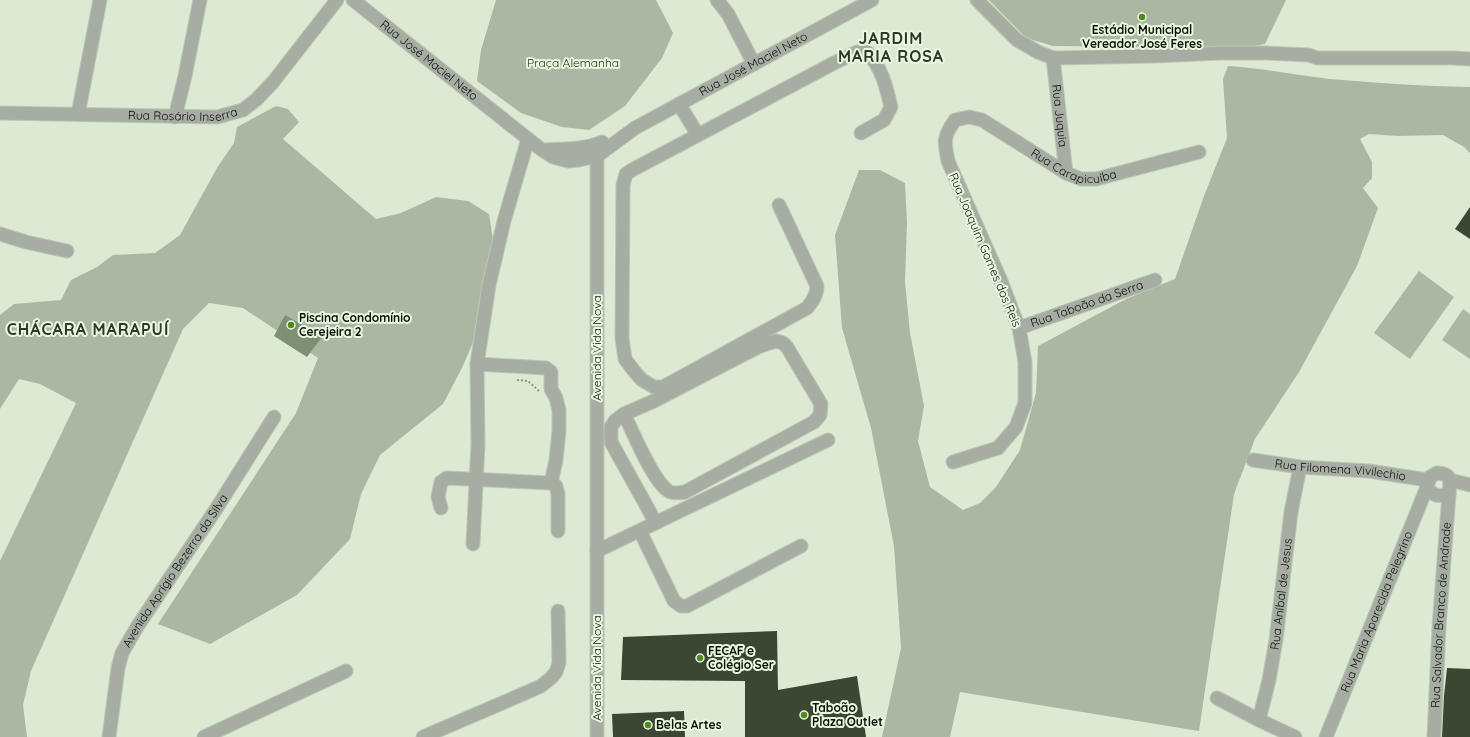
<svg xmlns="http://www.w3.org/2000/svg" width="1470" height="737" viewBox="0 0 1470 737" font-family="Quicksand,sans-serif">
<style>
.green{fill:#abb7a3}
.water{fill:#7f8f75}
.building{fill:#3b4633}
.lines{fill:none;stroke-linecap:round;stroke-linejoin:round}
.minor-casing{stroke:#bac7b2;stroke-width:15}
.path{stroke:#8c9685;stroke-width:2;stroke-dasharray:2 2;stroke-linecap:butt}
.minor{stroke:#a7ada3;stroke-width:13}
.poi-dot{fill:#548820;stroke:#e9f7e0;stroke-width:1.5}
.labels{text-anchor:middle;stroke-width:4;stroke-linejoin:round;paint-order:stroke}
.poi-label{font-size:12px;font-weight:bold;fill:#0a0f07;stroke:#e9f7e0;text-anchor:start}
.street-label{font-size:12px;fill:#0a0f07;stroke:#e9f7e0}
.park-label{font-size:12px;fill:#1b3106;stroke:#e9f7e0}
.district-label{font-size:16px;font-weight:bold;letter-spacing:1px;fill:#2e3826;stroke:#e9f7e0}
</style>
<rect width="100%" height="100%" fill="#dcead3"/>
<g class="green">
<path d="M496,0H656L673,33L662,58L625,106L589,130L562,127L521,113L477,81L481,50Z"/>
<path d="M989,0H1286L1265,44L1243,48L1053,46L1026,38Z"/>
<path d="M1228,66C1262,68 1296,75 1330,79C1377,83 1423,86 1470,87V153L1464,147L1443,135L1398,136L1369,134L1360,139L1372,162V178L1363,188L1378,208L1357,266L1299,372L1255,439L1234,494L1199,731L960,692L950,737H882L901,648L894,546L871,428L842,328L835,235L859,170H880L905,183L907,222L905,282L910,333L924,406L918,441L930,487L963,510L980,503L996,487L1020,450L1036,393L1038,346L1126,299L1175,279L1204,196L1227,138L1223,79Z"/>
<path d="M276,106L288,109L299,122L283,139L376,219L401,213L436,197L468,201L489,214L494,246L483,319L462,368L443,404L380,455L361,494L350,539L297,595L210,644L158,624L296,413L318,358L243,308L209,303L183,329L31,671L23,705L27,737H0V561L76,403L40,384L19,379L0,409V315L14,304L61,300L71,280L97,267L113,255L155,253L180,235L217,168L234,143L237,127Z"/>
<path d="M1419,271L1454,297L1410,359L1374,333Z"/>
<path d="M1463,309L1470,314V359L1442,340Z"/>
</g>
<path class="water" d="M285,315L322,337L307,357L274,336Z"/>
<g class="building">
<path d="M1470,207V239L1455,229Z"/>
<path d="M777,631L778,690L857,676L866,737H745V681L621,680L623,637Z"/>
<path d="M1447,668L1470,669V737H1442L1444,696Z"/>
<path d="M684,711L685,737H613L612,714Z"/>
</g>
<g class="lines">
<defs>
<g id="minor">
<path id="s1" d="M353,0L542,150L553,157L568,161L579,160L597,156L635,128L872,0"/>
<path d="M717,0L728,14L754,64"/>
<path d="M977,0L1017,40L1038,52L1053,58L1154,56L1221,53H1266L1309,55L1317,58H1452L1470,59"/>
<path id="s2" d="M1053,58L1066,173"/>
<path d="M679,104L698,135"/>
<path id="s3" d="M0,113L217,117L243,110L257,99L273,82L337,0"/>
<path d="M78,114L100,0"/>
<path d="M175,117L185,76L200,0"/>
<path d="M595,145L597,156V737"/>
<path d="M543,150C562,149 584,150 602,142"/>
<path d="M779,205L817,286C817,295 813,301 807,308L663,387H654L642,380L634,371L625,359L622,338L623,185L626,174L632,170L834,63L857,52H867C882,68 886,86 891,107L884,120L861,133"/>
<path d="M0,234L26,242L67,251"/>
<path id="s4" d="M1019,328L1155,280"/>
<path d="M477,364L546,368L551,372V389L556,398L559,410V431L556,460L551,483"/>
<path d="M624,414C633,432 652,479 667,490C671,494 679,493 685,492L814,422L820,415L821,404L787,347L783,343L776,341L758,347L654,401L624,414L615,421L611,427V442L656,523"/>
<path id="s5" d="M1253,460L1300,467L1369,471L1428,480"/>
<path id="s6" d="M953,462L998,448L1016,427L1025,403V362L1019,328L1001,281L948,161C944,141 943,137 955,120L969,117L982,120L1066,173L1081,179H1096L1199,152"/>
<path d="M1437,473C1453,473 1450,483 1449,494C1438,497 1433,496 1427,487L1430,477Z"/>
<path d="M1450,480L1470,485"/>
<path d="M441,508L438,497L441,482L447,478L551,483L556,486L558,494V531"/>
<path d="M640,531L674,601L681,606H687L801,546"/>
<path d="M473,544L478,444L477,364L489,285L504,221L528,139"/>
<path d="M597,551L828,440"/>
<path d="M1217,698L1259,720L1295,737"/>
<path id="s7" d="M1259,720L1269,680L1276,640L1291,512L1300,467"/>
<path id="s8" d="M109,737L118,668L122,653L137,627L218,506L274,417"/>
<path d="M204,737L346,671"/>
<path d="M423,737L523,694L541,686L551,678L556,672L559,663L558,611"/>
<path id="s9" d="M1326,737L1427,487"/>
<path id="s10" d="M1434,737L1439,627L1449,494"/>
</g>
</defs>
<use href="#minor" class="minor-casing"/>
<path class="path" d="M517,380L528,381L539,391"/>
<use href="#minor" class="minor"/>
</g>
<g class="poi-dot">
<circle cx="1142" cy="17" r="4"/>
<circle cx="291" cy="325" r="4"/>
<circle cx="700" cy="658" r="4"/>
<circle cx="804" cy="715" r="4"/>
<circle cx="648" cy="725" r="4"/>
</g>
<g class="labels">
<g class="poi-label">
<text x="1142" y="34" text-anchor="middle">Estádio Municipal<tspan x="1142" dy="14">Vereador José Feres</tspan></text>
<text x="299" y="322">Piscina Condomínio<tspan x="299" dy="14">Cerejeira 2</tspan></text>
<text x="708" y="655">FECAF e<tspan x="708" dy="14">Colégio Ser</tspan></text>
<text x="812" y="712">Taboão<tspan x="812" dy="14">Plaza Outlet</tspan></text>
<text x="656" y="729">Belas Artes</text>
</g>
<g class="street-label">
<text dy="4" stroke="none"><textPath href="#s1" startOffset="97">Rua José Maciel Neto</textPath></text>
<text dy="4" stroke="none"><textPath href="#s1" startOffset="481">Rua José Maciel Neto</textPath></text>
<text dy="4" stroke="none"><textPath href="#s3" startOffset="183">Rua Rosário Inserra</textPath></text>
<text dy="4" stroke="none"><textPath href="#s2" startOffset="58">Rua Juquia</textPath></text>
<text dy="4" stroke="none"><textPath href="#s6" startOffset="534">Rua Carapicuíba</textPath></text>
<text transform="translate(985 250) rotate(67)" y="4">Rua Joaquim Gomes dos Reis</text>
<text dy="4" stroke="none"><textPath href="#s4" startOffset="72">Rua Taboão da Serra</textPath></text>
<text transform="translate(597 348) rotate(-90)" y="4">Avenida Vida Nova</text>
<text dy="4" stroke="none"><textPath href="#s5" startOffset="88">Rua Filomena Vivilechio</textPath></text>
<text dy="4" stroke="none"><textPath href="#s8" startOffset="183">Avenida Aprígio Bezerra da Silva</textPath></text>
<text dy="4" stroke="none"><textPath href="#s7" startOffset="128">Rua Aníbal de Jesus</textPath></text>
<text dy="4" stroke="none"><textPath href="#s9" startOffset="135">Rua Maria Aparecida Pelegrino</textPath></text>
<text dy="4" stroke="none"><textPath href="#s10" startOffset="122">Rua Salvador Branco de Andrade</textPath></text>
<text transform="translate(597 668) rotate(-90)" y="4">Avenida Vida Nova</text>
</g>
<g class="park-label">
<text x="573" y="67">Praça Alemanha</text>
</g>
<g class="district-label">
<text x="891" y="44">JARDIM<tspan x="891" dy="18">MARIA ROSA</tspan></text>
<text x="88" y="335">CHÁCARA MARAPUÍ</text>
</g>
</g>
</svg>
